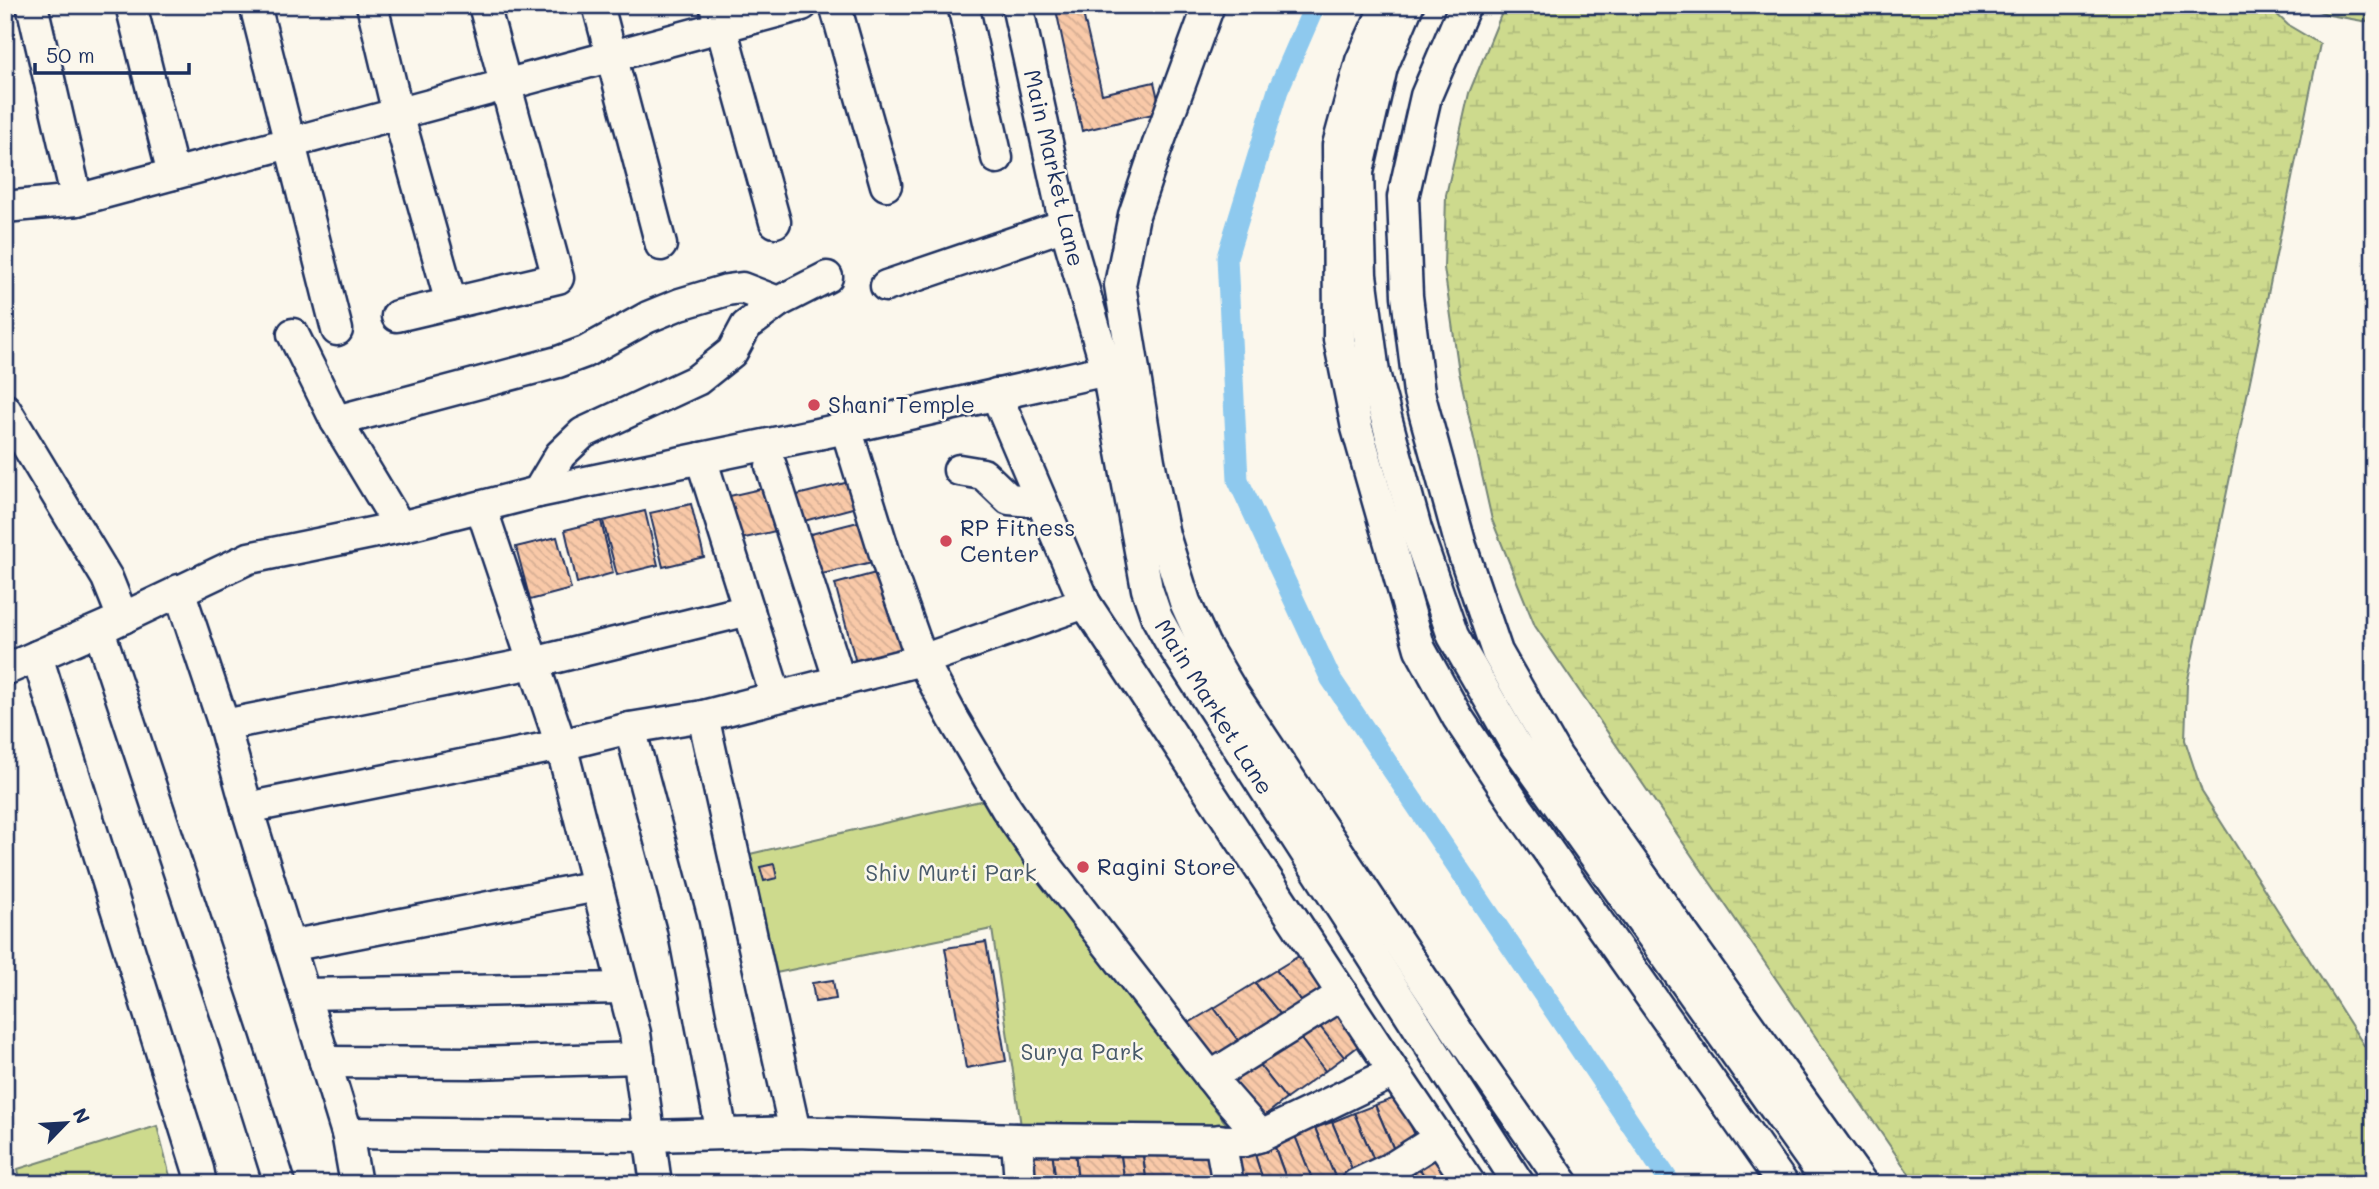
<svg xmlns="http://www.w3.org/2000/svg" width="2379" height="1189" viewBox="0 0 2379 1189" font-family="Mali,sans-serif">
<style>
.wetland{fill:url(#wetland-marsh);stroke:#748476;stroke-width:2}
.green{fill:#cdda8d;stroke:#748476;stroke-width:2}
.lines{fill:none;stroke-linecap:round;stroke-linejoin:round}
.canal{stroke:#8ec9ee;stroke-width:21}
.building{fill:url(#building-back-hatch);stroke:#1b2f5e;stroke-width:2}
.minor-casing{stroke:#1b2f5e;stroke-width:35}
.minor{stroke:#fbf7ec;stroke-width:30}
.poi-dot{fill:#d1495b;stroke:#fbf7ec;stroke-width:2.5}
.labels{text-anchor:middle;stroke-width:5;stroke-linejoin:round;paint-order:stroke}
.street-label{font-size:23px;fill:#1b2f5e;stroke:#fbf7ec}
.poi-label{font-size:23px;fill:#1b2f5e;stroke:#fbf7ec;text-anchor:start}
.park-label{font-size:23px;fill:#485a6a;stroke:#fbf7ec}
</style>
<defs>
<pattern id="wetland-marsh" width="20" height="14" patternUnits="userSpaceOnUse" patternTransform="scale(1.75)"><rect width="20" height="14" fill="#cdda8d"/><path d="M1 5h8M5 5V1M11 12h8M15 12V8" fill="none" stroke="#afbb7c"/></pattern>
<pattern id="building-back-hatch" width="6" height="6" patternUnits="userSpaceOnUse" patternTransform="scale(1.75)"><rect width="6" height="6" fill="#f9c9a8"/><path d="M-1 5l2 2M0 0l6 6M5-1l2 2" fill="none" stroke="#d5ad93"/></pattern>
</defs>
<rect width="100%" height="100%" fill="#fbf7ec"/>
<filter id="ink" filterUnits="userSpaceOnUse"><feTurbulence type="fractalNoise" baseFrequency=".0143" numOctaves="2"/><feDisplacementMap in="SourceGraphic" scale="14" xChannelSelector="R" yChannelSelector="G"/><feConvolveMatrix kernelMatrix="1 2 1 2 8 2 1 2 1" color-interpolation-filters="sRGB"/></filter>
<g filter="url(#ink)">
<g class="wetland">
<path d="M1505,5H2267L2288,25L2320,44L2187,684L2185,740L2202,792L2374,1061V1184H1916L1535,626L1492,520L1459,372L1444,268L1446,195L1469,93Z"/>
<path d="M2303,5H2374V23L2329,15Z"/>
</g>
<g class="green">
<path d="M989,799L1067,915L1230,1129L1021,1126L992,929L766,975L741,856Z"/>
<path d="M157,1126L172,1184H21L18,1169Z"/>
</g>
<g class="lines">
<path class="canal" d="M1315,5L1278,90L1227,257L1238,480L1331,679L1671,1184"/>
</g>
<g class="building">
<path d="M1055,5H1081L1102,94L1154,82L1161,112L1082,131Z"/>
<path d="M853,481L860,506L804,521L797,495Z"/>
<path d="M773,486L784,529L732,541L721,498Z"/>
<path d="M691,504L704,557L663,567L650,513Z"/>
<path d="M645,511L658,565L617,575L603,521Z"/>
<path d="M866,520L876,561L818,575L807,535Z"/>
<path d="M601,521L613,573L577,583L565,530Z"/>
<path d="M557,537L571,589L530,600L516,547Z"/>
<path d="M883,571L903,651L856,663L835,584Z"/>
<path d="M774,864L777,878L764,881L760,867Z"/>
<path d="M986,942L1006,1061L966,1068L945,948Z"/>
<path d="M1299,956L1333,997L1309,1011L1276,970Z"/>
<path d="M1276,970L1309,1011L1288,1024L1255,983Z"/>
<path d="M833,980L836,999L815,1002L812,983Z"/>
<path d="M1255,983L1288,1024L1245,1050L1214,1008Z"/>
<path d="M1337,1002L1365,1041L1344,1057L1313,1018Z"/>
<path d="M1214,1008L1245,1050L1219,1066L1187,1024Z"/>
<path d="M1313,1018L1344,1057L1325,1071L1294,1030Z"/>
<path d="M1294,1030L1325,1071L1286,1099L1252,1056Z"/>
<path d="M1252,1056L1286,1099L1263,1117L1227,1072Z"/>
<path d="M1398,1097L1419,1144L1397,1157L1375,1105Z"/>
<path d="M1375,1105L1397,1157L1376,1165L1354,1113Z"/>
<path d="M1354,1113L1376,1165L1354,1174L1332,1122Z"/>
<path d="M1332,1122L1354,1174L1337,1182L1315,1128Z"/>
<path d="M1315,1128L1337,1182L1331,1184H1314L1295,1136Z"/>
<path d="M1295,1136L1314,1184H1288L1274,1144Z"/>
<path d="M1272,1140L1288,1184H1264L1253,1148Z"/>
<path d="M1026,1148H1052L1056,1184H1028Z"/>
<path d="M1052,1148H1075L1078,1184H1056Z"/>
<path d="M1075,1148H1120L1125,1184H1078Z"/>
<path d="M1120,1148H1142L1147,1184H1125Z"/>
<path d="M1142,1148H1215L1220,1184H1147Z"/>
<path d="M1253,1148L1264,1184H1237L1232,1158Z"/>
<path d="M1433,1149L1456,1184H1429L1415,1161Z"/>
<path d="M1415,1161L1429,1184H1415L1405,1168Z"/>
<path d="M1405,1168L1415,1184H1401L1395,1173Z"/>
</g>
<g class="lines">
<defs>
<g id="minor">
<path d="M32,5L77,200"/>
<path d="M131,5L173,174"/>
<path d="M255,5L337,330"/>
<path d="M372,5L398,114L451,303"/>
<path d="M598,5L661,245"/>
<path d="M715,5L775,222"/>
<path d="M835,5L886,185"/>
<path d="M963,5L997,158"/>
<path d="M1017,5L1065,225L1107,370L1147,589L1157,618L1171,643L1519,1184"/>
<path d="M1209,5L1157,147L1134,215L1120,285L1149,461L1164,535L1185,602L1204,644L1234,695L1458,1032L1564,1184"/>
<path d="M1408,5L1382,67L1358,172L1361,275L1374,373L1416,529L1453,636L1515,744L1829,1184"/>
<path d="M1465,5L1426,96L1403,197L1407,296L1419,393L1461,546L1497,652L1557,757L1862,1184"/>
<path d="M1386,6L1361,61L1338,145L1339,339L1357,428L1420,649L1458,718L1520,811L1783,1184"/>
<path d="M5,207L77,200L802,5"/>
<path d="M886,286L1065,225"/>
<path d="M397,316L558,278L484,5"/>
<path d="M293,334L336,421L400,527"/>
<path d="M996,394L1085,603L1394,1072L1470,1184"/>
<path d="M5,409L107,578L123,618"/>
<path d="M336,421L558,362L585,352L648,317L680,304L727,290L742,288L778,302L827,277"/>
<path d="M846,428L888,564L922,660L953,718L1006,808L1039,856L1219,1088L1261,1136"/>
<path d="M701,458L776,697"/>
<path d="M771,466L840,682"/>
<path d="M959,470L983,474L1009,499L1042,502"/>
<path d="M538,492L560,455L583,433L697,380L732,352L746,326L778,302"/>
<path d="M481,507L561,745L630,728L703,716L922,660L1085,603"/>
<path d="M179,590L224,725L247,808L347,1133L356,1184"/>
<path d="M99,630L235,1041L280,1184"/>
<path d="M37,656L198,1169L201,1184"/>
<path d="M5,670L108,625L249,558L400,527L538,492L846,428L1107,370"/>
<path d="M703,716L795,1132"/>
<path d="M224,725L533,663L749,610"/>
<path d="M630,728L683,927L722,1134"/>
<path d="M247,808L561,745L635,1033L656,1184"/>
<path d="M289,946L597,886"/>
<path d="M304,994L623,988"/>
<path d="M325,1062L474,1063L639,1058"/>
<path d="M1210,1077L1343,994"/>
<path d="M347,1133L650,1136L795,1132L1017,1139L1244,1141L1261,1136L1394,1072"/>
<path d="M1017,1139L1020,1184"/>
<path d="M1220,1140L1228,1184"/>
<path d="M1357,1184L1395,1166L1439,1138"/>
</g>
</defs>
<use href="#minor" class="minor-casing"/>
<use href="#minor" class="minor"/>
</g>
</g>
<g class="poi-dot">
<circle cx="814" cy="405" r="7"/>
<circle cx="946" cy="541" r="7"/>
<circle cx="1083" cy="867" r="7"/>
</g>
<g class="labels">
<g class="street-label">
<text transform="translate(1054 168) rotate(77)" y="8">Main Market Lane</text>
<text transform="translate(1214 707) rotate(58)" y="8">Main Market Lane</text>
</g>
<g class="poi-label">
<text x="828" y="413">Shani Temple</text>
<text x="960" y="536">RP Fitness<tspan x="960" dy="26">Center</tspan></text>
<text x="1097" y="875">Ragini Store</text>
</g>
<g class="park-label">
<text x="951" y="881">Shiv Murti Park</text>
<text x="1082" y="1060">Surya Park</text>
</g>
</g>
<rect width="2379" height="1189" fill="none" stroke="#fbf7ec" stroke-width="28"/>
<rect x="14" y="14" width="2351" height="1161" fill="none" stroke="#1b2f5e" stroke-width="2.5" filter="url(#ink)"/>
<g transform="translate(66 1123) rotate(65)" stroke="#fbf7ec" stroke-width="5" paint-order="stroke">
<path d="M0-5L12 26L0 18L-12 26Z" fill="#1b2f5e"/>
<text y="-10" font-size="19" font-weight="bold" text-anchor="middle" fill="#1b2f5e">N</text>
</g>
<path d="M35 63v10h154v-10" fill="none" stroke="#1b2f5e" stroke-width="3.5"/>
<text x="46" y="63" font-size="21" fill="#1b2f5e" stroke="#fbf7ec" stroke-width="5" paint-order="stroke">50 m</text>
</svg>
